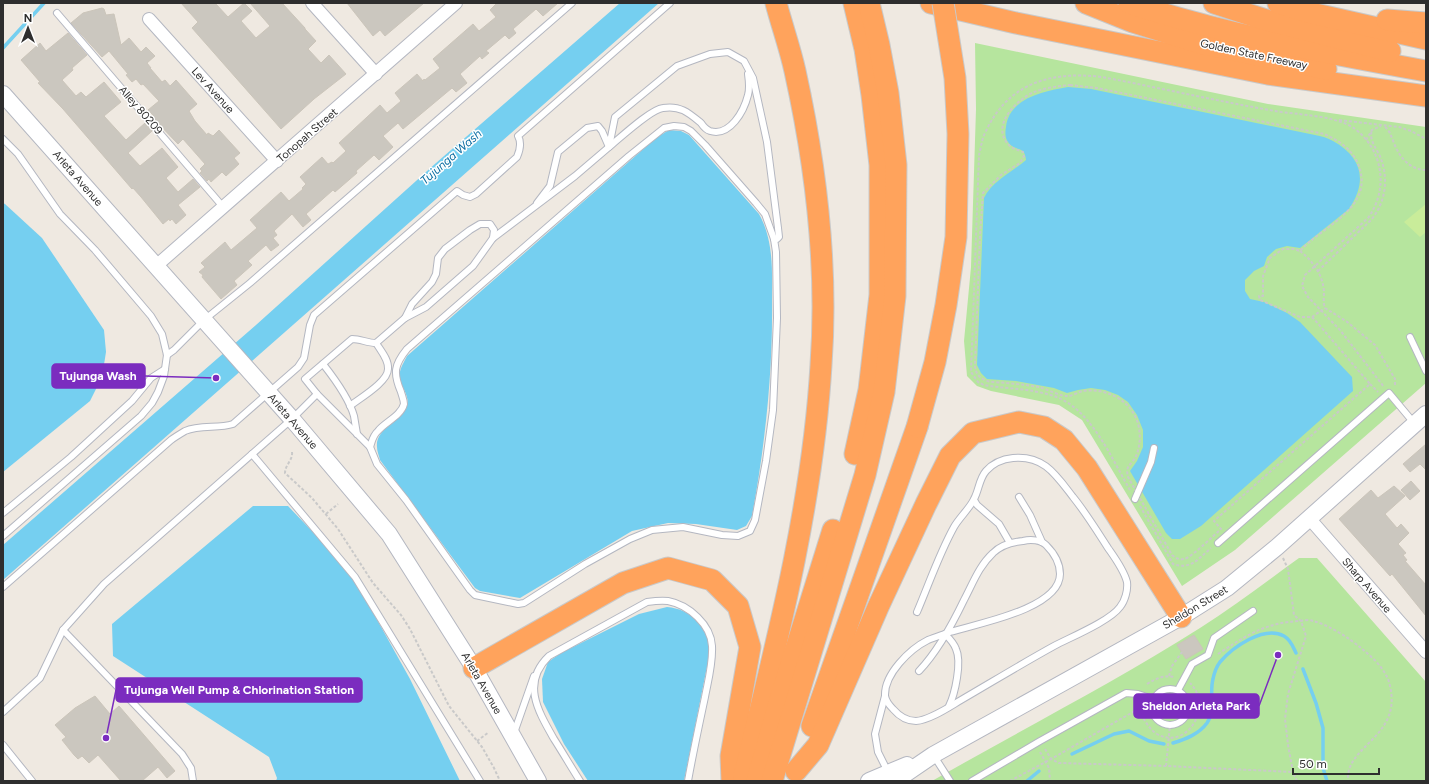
<svg xmlns="http://www.w3.org/2000/svg" width="1429" height="784" viewBox="0 0 1429 784" font-family="Figtree,sans-serif">
<style>
.green{fill:#b6e59e}
.pitch{fill:#c9ec9a}
.water{fill:#75cff0}
.lines{fill:none;stroke-linecap:round;stroke-linejoin:round}
.stream{stroke:#75cff0;stroke-width:3.5}
.building{fill:#cbc7bf;stroke:#cbc5ba}
.service-casing{stroke:#b4b7c1;stroke-width:8}
.minor-casing{stroke:#b4b7c1;stroke-width:14}
.secondary-casing{stroke:#b4b7c1;stroke-width:18}
.motorway-casing{stroke:#c9c9c9;stroke-width:23}
.path{stroke:#c9c9c9;stroke-width:2;stroke-dasharray:3 2;stroke-linecap:butt}
.service{stroke:#fff;stroke-width:6}
.minor{stroke:#fff;stroke-width:12}
.secondary{stroke:#fff;stroke-width:16}
.motorway{stroke:#ffa35c;stroke-width:21}
.motorway-bridge-casing{stroke:#c9c9c9;stroke-width:23;stroke-linecap:butt}
.motorway-bridge{stroke:#ffa35c;stroke-width:21}
.labels{text-anchor:middle;stroke-width:3;stroke-linejoin:round;paint-order:stroke}
.street-label{font-size:11px;fill:#2e2e2e;stroke:#fff}
.water-label{font-size:12px;font-style:italic;fill:#0d6fa3;stroke:#fff}
.leader{fill:none;stroke:#7b2cbf;stroke-width:1.5}
.callout-dot{fill:#7b2cbf;stroke:#fff;stroke-width:1.5}
.callout{fill:#7b2cbf;stroke:#7b2cbf;stroke-width:1.5}
.callout-label{font-size:12px;text-anchor:middle;font-weight:bold;fill:#fff}
</style>
<rect width="100%" height="100%" fill="#efe9e1"/>
<g class="green">
<path d="M975,43L1268,104L1426,127V383L1235,550L1182,586L1082,420L1059,405L991,391L977,386L967,376L964,341L971,267L976,109Z"/>
<path d="M1299,558H1317L1426,682V781H932C1021,730 1113,683 1200,628C1234,606 1266,582 1299,558Z"/>
</g>
<path class="pitch" d="M1426,204V232L1420,237L1404,222Z"/>
<g class="water">
<path d="M620,3H659L3,580V545L256,325L436,163Z"/>
<path d="M1068,87L1091,89L1315,135C1321,136 1328,138 1333,141C1362,157 1368,181 1349,209L1300,248L1287,246L1276,249L1267,257L1264,266L1254,271L1245,280V291L1250,299L1264,302L1287,313L1300,322L1352,377L1353,391L1201,526L1180,539H1172L1166,533L1130,471L1137,461L1143,447V430L1137,415L1128,402L1118,395L1105,390L1091,388L1078,390L1067,393L1054,388L1016,381L987,379L981,373L977,365L984,198C992,181 1012,172 1026,160C1025,145 1015,152 1008,142C1005,138 1005,132 1006,127C1009,98 1044,91 1068,87Z"/>
<path d="M669,130L681,131L689,135L759,214C774,241 772,271 772,301C773,373 765,445 752,516L746,526L737,530L696,524L668,523L632,531L520,598L480,591L475,588L380,460C379,456 377,451 377,447C375,428 402,422 407,406C410,397 402,388 400,380C398,371 403,364 407,356L656,138Z"/>
<path d="M3,203L5,204L42,238L104,330L106,352L102,377L90,401L3,472Z"/>
<path d="M253,506H288L350,571L410,679L460,781H276L277,778L269,757L113,656L112,624Z"/>
<path d="M667,607C691,609 704,625 711,647L684,781H588L564,744L543,702L542,679L548,662L561,653L639,614Z"/>
</g>
<g class="lines">
<g class="stream">
<path d="M3,48L44,3"/>
<path d="M1303,669L1316,703L1323,728V768L1327,781"/>
<path d="M1173,743C1186,739 1199,734 1207,723C1216,710 1209,694 1213,679C1214,674 1217,666 1220,662C1233,647 1264,625 1284,636C1291,640 1293,647 1296,653"/>
<path d="M1072,754L1114,734L1129,731L1149,741L1164,744"/>
<path d="M1027,781L1039,771"/>
</g>
</g>
<g class="building">
<path d="M181,3H215L228,17L244,3L252,11L241,21L256,38L270,26L250,3H282L305,28V29L316,41L308,49L321,63L329,55L346,74L314,99L281,129L192,28L198,22Z"/>
<path d="M347,3H424L385,36L380,30L373,36Z"/>
<path d="M497,3H558L543,16L536,9L513,29L516,33L509,39L505,35L486,51L489,53L482,59L480,56L460,74L467,83L456,92L452,88L403,129L398,123L383,136L393,147L379,160L374,155L356,171L357,173L335,192L333,190L306,214L311,220L303,227L292,214L274,231L277,235L273,238L279,245L271,251L266,245L248,261L252,265L234,281L237,285L221,299L202,277L203,275L199,272L205,267L201,263L225,242L231,250L257,228L250,220L281,192L289,201L303,189L302,188L306,184L300,177L322,157L328,164L332,162L333,163L346,151L339,143L380,105L387,113L401,101L395,93L417,74L423,81L424,79L425,80L440,68L433,59L473,24L479,31L496,17L490,10Z"/>
<path d="M102,8L104,9L106,15L114,14L121,45L129,38L141,52L146,47L155,56L147,63L151,68H150L162,82L165,80L170,86L176,80L197,104L189,111L195,121L207,135L208,133L213,136L219,130L240,153L234,158L239,164L226,176L222,172L211,182L209,179L207,181L200,173L202,171L200,169L205,164L183,139L178,144L152,117L154,116L148,110L159,101L143,84L141,85L136,79L132,82L126,75L128,74L109,51L102,57L71,23L83,13Z"/>
<path d="M68,33L87,55L72,68L73,70L62,80L76,96L81,92L86,97L104,82L121,102L104,116L126,140L145,123L152,131L128,153L140,166L162,148L178,167L166,178L178,192L193,179L200,187L178,205L186,215L176,224L172,219L170,221L169,219L163,224L141,197L133,188L132,189L63,109L38,83L40,82L21,60L40,43L46,51Z"/>
<path d="M1426,444V470L1420,464L1410,472L1403,464Z"/>
<path d="M1411,481L1420,491L1410,500L1401,490Z"/>
<path d="M1394,486L1405,496L1385,514L1397,528L1401,524L1409,533L1398,544L1406,553L1403,555L1407,560L1405,561L1426,585V616L1392,574L1390,576L1339,519L1371,490L1378,498Z"/>
<path d="M1194,635L1203,649L1186,659L1177,645Z"/>
<path d="M95,696L110,714L119,706L175,771L167,778L158,767L142,781H121L98,755L89,763L82,756L78,759L74,755L62,740L66,737L55,725L75,708Z"/>
</g>
<g class="lines">
<defs>
<g id="service">
<path d="M57,13L224,208"/>
<path d="M674,126L684,127L691,131L705,145L756,203L765,214L774,239L776,252L777,318L773,410L766,461L755,520L750,531L738,536L722,535L683,527L652,530L630,539L585,564L524,603L518,604L475,595L470,590L406,500L377,464L370,447C372,441 373,435 378,431C385,422 401,416 404,404C404,400 402,396 401,392C393,373 394,365 407,349L629,156L664,128Z"/>
<path d="M3,139L18,154L60,214L95,250L151,316L162,334L167,355L164,376L158,392L152,403L141,416L3,536"/>
<path d="M537,203L550,186L558,152L587,128L598,126L602,131L609,147C620,138 651,109 663,108C680,105 689,113 701,123C703,126 707,130 710,131C730,137 744,111 748,95C750,88 749,81 748,74"/>
<path d="M405,318L412,304L432,282L436,274L438,258L445,249L470,230L480,224H490L494,230L493,238"/>
<path d="M1410,337L1426,371"/>
<path d="M167,355L174,350L204,320L250,283L572,3"/>
<path d="M323,364C334,378 349,398 354,416C355,422 356,428 357,434"/>
<path d="M350,406C360,398 388,382 388,369C389,360 381,351 376,343"/>
<path d="M370,447L317,394L305,379L352,339C361,339 367,343 376,343L405,318L426,307L473,266L493,238L575,176L609,147L615,117L677,66L710,54L728,52L744,61L753,78L767,142L778,228L779,237L777,239H774"/>
<path d="M252,454L355,577L480,781"/>
<path d="M1019,497L1030,515L1042,542"/>
<path d="M1135,499L1151,462L1154,448"/>
<path d="M974,500L977,505L999,524L1010,543"/>
<path d="M3,513L71,457L132,401L151,378L165,369"/>
<path d="M1218,543L1389,393L1414,423"/>
<path d="M3,587L171,440C175,437 180,434 185,431C200,424 218,429 233,424L298,367L304,358L310,325L314,315L457,191L463,195L470,197L476,194L517,157C520,150 522,143 518,136L670,3"/>
<path d="M917,612C929,584 939,554 954,527C959,518 970,508 974,499C979,490 979,479 986,471C993,463 1003,459 1013,458C1044,455 1056,475 1073,497C1086,513 1097,531 1108,548C1115,558 1124,570 1127,582C1128,590 1125,601 1120,607C1110,621 1071,637 1054,646C1023,663 992,682 961,700C949,707 930,720 916,721C906,721 899,716 893,709C889,705 886,701 885,696C884,674 910,649 928,640C935,637 942,635 950,632C976,624 1060,609 1060,574C1060,562 1054,553 1046,545C1041,540 1031,539 1023,541C1012,542 1001,545 993,553C979,566 973,583 964,600C952,625 938,651 919,671"/>
<path d="M63,630L182,754L191,768L193,781"/>
<path d="M945,634C949,638 954,643 956,649C962,662 955,694 949,706"/>
<circle cx="1170" cy="707" r="18"/>
<path d="M1178,690L1192,664L1208,655L1214,638L1253,611"/>
<path d="M885,696L875,734L878,752L888,772"/>
<path d="M3,712L40,678L63,630L104,584L292,419L317,394"/>
<path d="M514,733L534,676"/>
<path d="M3,745L32,781"/>
<path d="M934,756L950,781"/>
<path d="M580,781C571,767 563,753 554,739C538,711 521,683 549,656L647,602C654,601 661,600 668,601C689,605 711,625 712,646C713,663 708,681 705,697C699,725 693,753 688,781"/>
<path d="M972,781L1040,741L1126,693L1138,694L1153,699"/>
</g>
<g id="minor">
<path d="M312,3L376,74"/>
<path d="M149,19L277,161"/>
<path d="M156,266L456,3"/>
<path d="M1309,518L1426,652"/>
</g>
<g id="secondary">
<path d="M3,94L292,419L389,534L474,668L538,781"/>
<path d="M869,781L907,765"/>
<path d="M895,781L933,755L1181,617L1227,588L1277,547L1426,414"/>
</g>
<g id="motorway">
<path d="M854,3L865,49L872,95L880,165V295L869,390L855,454"/>
<path d="M931,3L1016,23L1268,74L1426,96"/>
<path d="M1086,3L1133,22L1203,44L1326,69"/>
<path d="M1129,3C1226,35 1326,53 1426,71"/>
<path d="M1214,3L1266,20L1390,51"/>
<path d="M1278,3L1311,13L1426,39"/>
<path d="M1387,20L1426,23"/>
<path d="M474,668L623,583L668,568L712,580L738,606L750,647L731,756L732,781"/>
<path d="M812,726L917,427"/>
<path d="M796,771L818,745L879,605L926,504L950,456L973,433L1019,422L1044,427L1064,440L1087,468L1181,617"/>
<path d="M744,776C777,642 813,503 821,365C828,268 816,166 795,71C790,48 782,26 776,3"/>
<path d="M757,781L779,703L833,530"/>
<path d="M772,781L865,475L884,392L895,296L896,165L888,93L879,45L869,3"/>
</g>
</defs>
<use href="#service" class="service-casing"/>
<use href="#minor" class="minor-casing"/>
<use href="#secondary" class="secondary-casing"/>
<use href="#motorway" class="motorway-casing"/>
<g class="path">
<path d="M1070,85L1097,88L1324,134C1338,140 1352,149 1358,164C1376,208 1323,225 1300,251L1294,249H1283L1270,258L1263,276V296H1259L1260,300L1300,317H1312L1314,319L1370,384L1214,521L1221,529C1214,535 1191,558 1184,559C1179,560 1176,558 1172,555L1128,477C1125,465 1131,466 1136,456C1141,445 1141,429 1136,418C1127,398 1104,388 1083,391C1078,392 1073,396 1068,396C1061,397 1047,389 1039,387C1028,385 1017,384 1006,383C999,382 991,383 985,380C978,377 976,373 975,366L980,235L983,193L1001,175L1020,163L1024,156L1023,152C1018,150 1013,149 1009,145C990,126 1016,100 1034,92C1045,88 1058,86 1070,85Z"/>
<path d="M1339,120L1399,127L1411,131L1426,139"/>
<path d="M1385,127C1390,131 1391,136 1394,143C1399,157 1410,170 1426,170"/>
<path d="M1366,140L1372,130L1381,126"/>
<path d="M1300,251C1313,261 1323,275 1324,292C1324,297 1323,303 1325,308L1346,321L1375,345L1395,379V387"/>
<path d="M1318,271L1370,221C1385,205 1389,180 1381,159C1378,150 1368,140 1372,130"/>
<path d="M1312,317L1325,308"/>
<path d="M1370,384L1378,392"/>
<path d="M292,452C293,460 285,465 285,473L312,498L338,529L373,583L401,615L410,629L449,706L482,747L494,768L500,781"/>
<path d="M1130,490C1113,461 1094,416 1063,400C1054,395 1043,393 1033,391C1017,388 1000,388 984,385L978,382L971,372L979,155C981,147 982,138 986,131C1009,82 1052,71 1102,77C1160,88 1217,101 1275,111C1298,115 1336,115 1355,129C1383,150 1389,189 1368,218L1305,275L1302,286L1308,297L1340,330L1384,387"/>
<path d="M1140,506L1173,564C1191,570 1198,559 1211,548"/>
<path d="M326,514L338,504"/>
<path d="M1283,558L1288,569L1294,615L1301,621L1306,636L1288,694L1285,719L1288,745L1293,772L1297,781"/>
<path d="M1218,654C1245,636 1265,623 1298,621C1303,621 1309,619 1313,621C1329,625 1349,638 1361,648C1373,658 1387,670 1390,686C1402,738 1345,745 1348,781"/>
<path d="M1169,676L1172,666L1182,652"/>
<path d="M1147,684C1157,678 1164,675 1175,677"/>
<path d="M477,741L489,732"/>
<path d="M1045,749L1051,759L1059,763L1166,766L1293,772"/>
<path d="M1040,752L1049,768L1050,781"/>
<path d="M1166,766L1170,725"/>
<path d="M1010,781L1051,759L1133,712L1137,711C1145,718 1147,728 1157,734C1187,751 1214,706 1190,683"/>
</g>
<use href="#service" class="service"/>
<use href="#minor" class="minor"/>
<use href="#secondary" class="secondary"/>
<use href="#motorway" class="motorway"/>
<defs>
<path id="motorway-bridge" d="M917,427L935,362L946,305L956,237L958,134L955,78L943,3"/>
</defs>
<use href="#motorway-bridge" class="motorway-bridge-casing"/>
<use href="#motorway-bridge" class="motorway-bridge"/>
</g>
<g class="labels">
<g class="street-label">
<text transform="translate(1254 54) rotate(12)" y="4">Golden State Freeway</text>
<text transform="translate(213 90) rotate(48)" y="4">Lev Avenue</text>
<text transform="translate(141 110) rotate(49)" y="4">Alley 80209</text>
<text transform="translate(307 135) rotate(-41)" y="4">Tonopah Street</text>
<text transform="translate(78 178) rotate(49)" y="4">Arleta Avenue</text>
<text transform="translate(293 421) rotate(49)" y="4">Arleta Avenue</text>
<text transform="translate(1367 585) rotate(49)" y="4">Sharp Avenue</text>
<text transform="translate(1195 607) rotate(-31)" y="4">Sheldon Street</text>
<text transform="translate(482 683) rotate(60)" y="4">Arleta Avenue</text>
</g>
<g class="water-label">
<text transform="translate(451 157) rotate(-41)" y="4">Tujunga Wash</text>
</g>
</g>
<path class="leader" d="M216 378L145 376M106 738L116 690M1278 655L1259 706"/>
<g class="callout-dot">
<circle cx="216" cy="378" r="4"/>
<circle cx="106" cy="738" r="4"/>
<circle cx="1278" cy="655" r="4"/>
</g>
<g class="callout">
<rect x="52" y="364" width="93" height="24" rx="4"/>
<rect x="116" y="678" width="246" height="24" rx="4"/>
<rect x="1134" y="694" width="125" height="24" rx="4"/>
</g>
<g class="callout-label">
<text x="98" y="380">Tujunga Wash</text>
<text x="239" y="694">Tujunga Well Pump &amp; Chlorination Station</text>
<text x="1196" y="710">Sheldon Arleta Park</text>
</g>
<rect width="1429" height="784" fill="none" stroke="#2e2e2e" stroke-width="8"/>
<g transform="translate(28 28)" stroke="#ffffff" stroke-width="3" paint-order="stroke">
<path d="M0-3L7 15L0 10L-7 15Z" fill="#2e2e2e"/>
<text y="-6" font-size="11" font-weight="bold" text-anchor="middle" fill="#2e2e2e">N</text>
</g>
<path d="M1293 768v6h86v-6" fill="none" stroke="#2e2e2e" stroke-width="2"/>
<text x="1299" y="768" font-size="12" fill="#2e2e2e" stroke="#ffffff" stroke-width="3" paint-order="stroke">50 m</text>
</svg>
